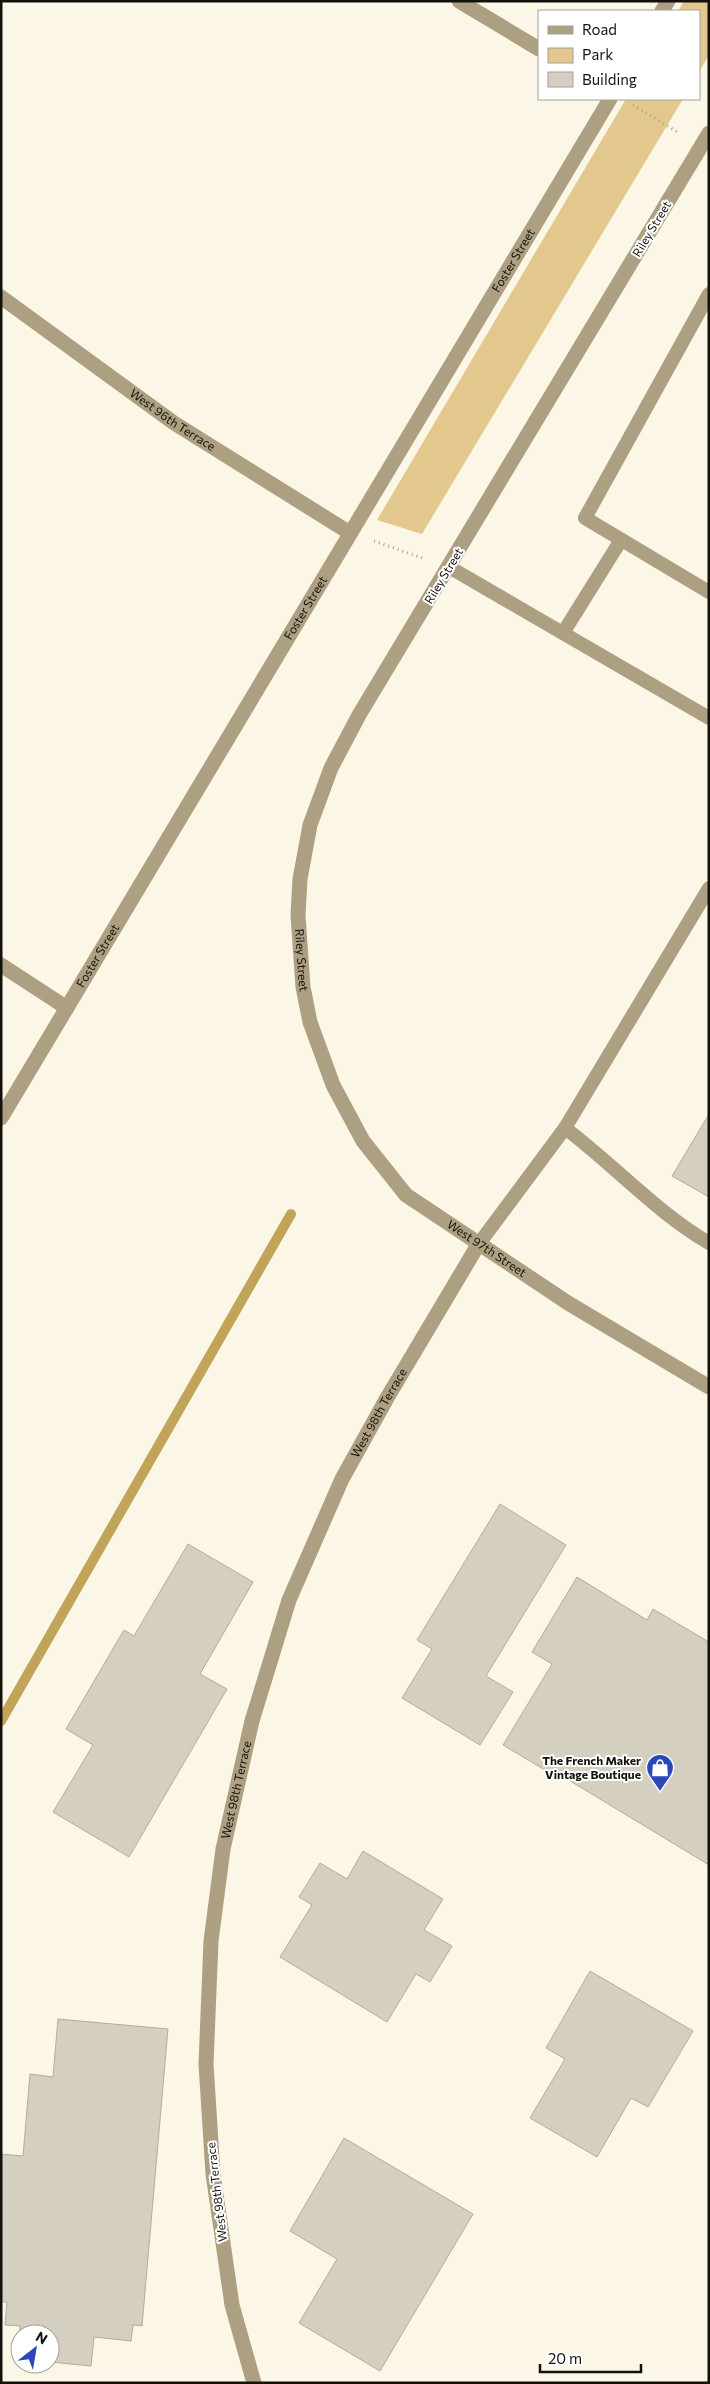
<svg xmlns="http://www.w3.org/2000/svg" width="710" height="2384" viewBox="0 0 710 2384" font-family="Commissioner,sans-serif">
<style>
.green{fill:#e2c88c}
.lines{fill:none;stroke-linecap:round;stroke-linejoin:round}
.stream{stroke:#c2a459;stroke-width:10}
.building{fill:#d5cfc0;stroke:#b3ac9e}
.path{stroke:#a5a094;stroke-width:3;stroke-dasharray:1 4;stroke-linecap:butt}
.lane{stroke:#ad9f81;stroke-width:14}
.street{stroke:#ad9f81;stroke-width:15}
.labels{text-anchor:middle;stroke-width:4;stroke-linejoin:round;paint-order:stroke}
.street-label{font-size:12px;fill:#13110c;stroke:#fff}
.poi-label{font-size:12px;font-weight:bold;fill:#13110c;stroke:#fff;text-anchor:end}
</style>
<rect width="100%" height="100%" fill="#fcf6e6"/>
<g class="green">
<path d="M684,1H709V55L699,72V11H678Z"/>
<path d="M626,99H683L422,534L377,520Z"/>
</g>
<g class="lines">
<path class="stream" d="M1,1721L291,1214"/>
</g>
<g class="building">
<path d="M709,1114V1197L672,1176Z"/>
<path d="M500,1504L566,1545L486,1676L513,1692L480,1745L402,1698L432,1649L417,1640Z"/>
<path d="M188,1544L253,1582L200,1674L227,1689L129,1857L53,1812L93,1745L66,1729L124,1630L134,1636Z"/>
<path d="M577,1577L647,1620L653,1609L709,1642V1865L557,1773L555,1776L503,1745L552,1664L532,1652Z"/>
<path d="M363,1851L443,1899L424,1930L452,1946L430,1982L416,1974L387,2022L280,1957L312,1905L299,1897L320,1863L347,1879Z"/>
<path d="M590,1971L693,2031L648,2107L631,2098L597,2157L530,2118L565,2059L546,2048Z"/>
<path d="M58,2019L168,2029L142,2326L133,2325L131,2341L94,2337L91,2366L50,2362V2334H20V2360L17,2359L20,2326L5,2325L7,2302H1V2154L23,2156L30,2074L53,2077Z"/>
<path d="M344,2138L473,2214L380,2371L299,2323L337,2259L290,2231Z"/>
</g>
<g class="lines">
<g class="path">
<path d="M633,105L679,133"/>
<path d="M374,541L425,559"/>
</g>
<g class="lane">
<path d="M709,294L585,518L709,592"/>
<path d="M449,567L709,718"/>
<path d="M563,633L621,540"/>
<path d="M565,1128C614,1165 656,1212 709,1243"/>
<path d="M478,1245L565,1128L709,888"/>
</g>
<g class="street">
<path d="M459,1L539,49"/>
<path d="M662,11L668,1"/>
<path id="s1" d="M709,133L359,715L331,768L310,825L300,879L298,915L303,987L310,1022L333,1085L363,1141L406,1195L568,1303L709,1387"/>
<path id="s2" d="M1,297L174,423L350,533"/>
<path d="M1,965L67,1008"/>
<path id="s3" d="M1,1118L610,99"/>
<path id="s4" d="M254,2383L232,2305L213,2174L206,2064L211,1941L223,1849L252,1721L289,1600L342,1479L387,1398L478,1245"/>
</g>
</g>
<defs>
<symbol id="shop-pin" viewBox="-11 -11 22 30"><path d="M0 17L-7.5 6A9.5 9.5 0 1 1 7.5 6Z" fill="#2b48b8" stroke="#fff"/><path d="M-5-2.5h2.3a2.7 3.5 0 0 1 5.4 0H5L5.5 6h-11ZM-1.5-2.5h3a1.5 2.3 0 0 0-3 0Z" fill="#fff"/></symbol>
</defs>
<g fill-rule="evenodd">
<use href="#shop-pin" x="644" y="1752" width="32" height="43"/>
</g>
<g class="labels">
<g class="street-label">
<text transform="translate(652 229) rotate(-59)" y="4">Riley Street</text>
<text dy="4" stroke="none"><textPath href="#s3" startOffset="999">Foster Street</textPath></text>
<text dy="4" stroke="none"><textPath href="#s2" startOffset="211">West 96th Terrace</textPath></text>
<text transform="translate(444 576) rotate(-59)" y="4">Riley Street</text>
<text dy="4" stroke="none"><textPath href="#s3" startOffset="594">Foster Street</textPath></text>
<text dy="4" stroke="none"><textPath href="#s3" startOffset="189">Foster Street</textPath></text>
<text dy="4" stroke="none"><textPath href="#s1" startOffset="936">Riley Street</textPath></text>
<text dy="4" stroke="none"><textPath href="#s1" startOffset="1295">West 97th Street</textPath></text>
<text dy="4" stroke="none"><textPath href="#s4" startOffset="1005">West 98th Terrace</textPath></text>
<text dy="4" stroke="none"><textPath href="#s4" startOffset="600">West 98th Terrace</textPath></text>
<text transform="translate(217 2192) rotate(-97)" y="4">West 98th Terrace</text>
</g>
<g class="poi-label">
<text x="641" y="1765">The French Maker<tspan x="641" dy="14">Vintage Boutique</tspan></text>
</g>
</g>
<rect width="710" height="2384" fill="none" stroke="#13110c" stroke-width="5"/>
<rect x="538" y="10" width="162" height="90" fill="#ffffff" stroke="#a1a09e"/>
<rect x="548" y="26" width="25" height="8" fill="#ad9f81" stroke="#a1a09e"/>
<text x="582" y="35" font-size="15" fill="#13110c">Road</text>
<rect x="548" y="48" width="25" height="15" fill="#e2c88c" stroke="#a1a09e"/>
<text x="582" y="60" font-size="15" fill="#13110c">Park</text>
<rect x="548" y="72" width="25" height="15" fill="#d5cfc0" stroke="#a1a09e"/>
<text x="582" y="85" font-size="15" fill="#13110c">Building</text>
<g transform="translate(35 2349) rotate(31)"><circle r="24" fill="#ffffff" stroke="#a1a09e"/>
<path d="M0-4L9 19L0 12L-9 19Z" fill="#2b48b8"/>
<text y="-8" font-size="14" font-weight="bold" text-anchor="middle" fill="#13110c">N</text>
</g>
<path d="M540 2364v8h101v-8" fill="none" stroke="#13110c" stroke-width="2.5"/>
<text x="548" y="2364" font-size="15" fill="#13110c" stroke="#ffffff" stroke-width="4" paint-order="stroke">20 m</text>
</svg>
